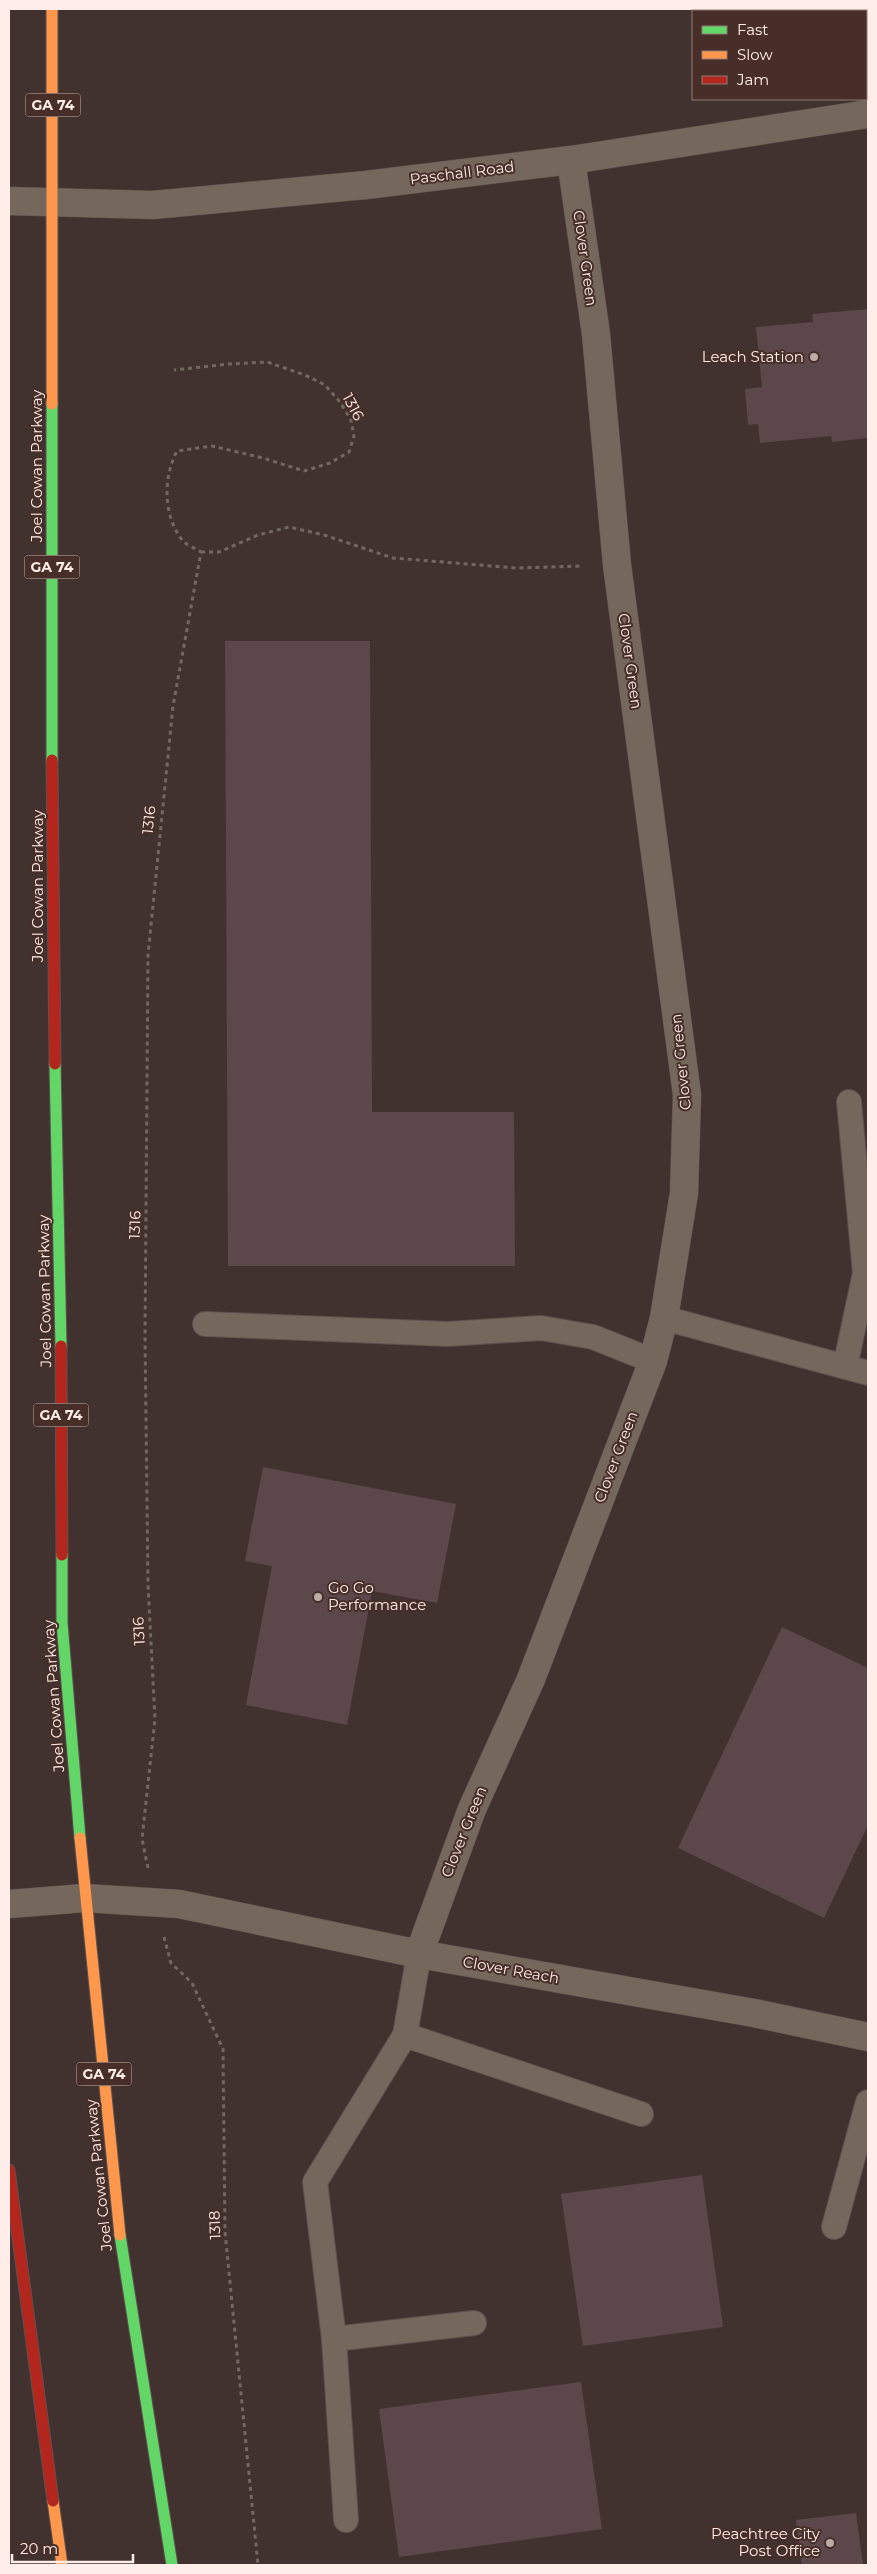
<svg xmlns="http://www.w3.org/2000/svg" width="877" height="2574" viewBox="0 0 877 2574" font-family="Montserrat,sans-serif">
<style>
.building{fill:#5c484b}
.lines{fill:none;stroke-linecap:round;stroke-linejoin:round}
.lane-casing{stroke:#5e514e;stroke-width:26}
.street-casing{stroke:#5e514e;stroke-width:29}
.fast-casing{stroke:#5e514e;stroke-width:13}
.slow-casing{stroke:#5e514e;stroke-width:13}
.jam-casing{stroke:#5e514e;stroke-width:13}
.path{stroke:#736860;stroke-width:3;stroke-dasharray:4 4;stroke-linecap:butt}
.lane{stroke:#75675c;stroke-width:24}
.street{stroke:#75675c;stroke-width:28}
.fast{stroke:#63d668;stroke-width:11}
.slow{stroke:#ff974d;stroke-width:11}
.jam{stroke:#b3261e;stroke-width:11}
.poi-dot{fill:#bcaca8;stroke:#482e28;stroke-width:2}
.labels{text-anchor:middle;stroke-width:4;stroke-linejoin:round;paint-order:stroke}
.shield{fill:#482e28;stroke:#c7b4af;stroke-width:1}
.shield-label{font-size:14px;font-weight:bold;fill:#feede9}
.street-label{font-size:15px;fill:#feede9;stroke:#482e28}
.poi-label{font-size:15px;fill:#feede9;stroke:#482e28;text-anchor:end}
</style>
<rect width="100%" height="100%" fill="#41322f"/>
<g class="building">
<path d="M868,309V438L832,442L831,436L760,443L758,424L748,425L745,389L762,387L756,327L813,322L812,314Z"/>
<path d="M225,641H370L372,1112H514L515,1266H228Z"/>
<path d="M263,1467L456,1504L437,1603L372,1591L347,1725L246,1705L272,1566L245,1561Z"/>
<path d="M782,1627L868,1668V1825L824,1918L678,1848Z"/>
<path d="M702,2175L723,2327L583,2346L561,2194Z"/>
<path d="M581,2382L602,2529L399,2557L379,2409Z"/>
<path d="M856,2513L863,2565H802L796,2520Z"/>
</g>
<g class="lines">
<defs>
<g id="lane">
<path d="M664,1318L868,1373"/>
<path d="M205,1324L448,1334L541,1328L593,1337L653,1361"/>
<path d="M845,1367L865,1273L849,1102"/>
<path d="M405,2035L641,2114"/>
<path d="M834,2227L868,2102"/>
<path d="M334,2339L474,2323"/>
<path d="M346,2520L334,2339L315,2182L405,2035L419,1954"/>
</g>
<g id="street">
<path d="M9,201L153,205L366,185L571,160L868,114"/>
<path d="M9,1904L85,1898L179,1904L419,1954L754,2013L868,2037"/>
<path d="M419,1954L472,1809L531,1679L653,1361L664,1318L684,1193L687,1095L617,565L596,334L571,160"/>
</g>
<g id="fast">
<path d="M52,404V760"/>
<path d="M55,1064L61,1346"/>
<path d="M62,1555V1623L80,1838"/>
<path d="M120,2235L172,2565"/>
</g>
<g id="slow">
<path d="M52,9V404"/>
<path d="M80,1838L120,2235"/>
<path d="M53,2501L62,2565"/>
</g>
<g id="jam">
<path d="M52,760L55,1064"/>
<path d="M61,1346L62,1555"/>
<path d="M9,2170L53,2501"/>
</g>
</defs>
<use href="#lane" class="lane-casing"/>
<use href="#street" class="street-casing"/>
<use href="#fast" class="fast-casing"/>
<use href="#slow" class="slow-casing"/>
<use href="#jam" class="jam-casing"/>
<g class="path">
<path d="M201,552H219L258,535L289,527L324,535L393,558L516,568L581,566"/>
<path d="M148,1868L142,1839L155,1719L148,1585L145,1337L148,955L173,706L201,552C195,548 186,545 182,540C163,515 163,477 177,451L212,446L263,458L304,471L330,463L349,452L354,436L351,420L340,402L325,385L305,375L267,362L229,364L174,370"/>
<path d="M164,1937L171,1963L192,1983L223,2049L225,2232L258,2565"/>
</g>
<use href="#lane" class="lane"/>
<use href="#street" class="street"/>
<use href="#fast" class="fast"/>
<use href="#slow" class="slow"/>
<use href="#jam" class="jam"/>
</g>
<g class="poi-dot">
<circle cx="814" cy="357" r="5"/>
<circle cx="318" cy="1597" r="5"/>
<circle cx="830" cy="2543" r="5"/>
</g>
<g class="labels">
<g class="shield">
<rect x="25.5" y="93.5" width="55" height="23" rx="4"/>
<rect x="24.5" y="555.5" width="55" height="23" rx="4"/>
<rect x="33.5" y="1403.5" width="55" height="23" rx="4"/>
<rect x="76.5" y="2062.5" width="55" height="23" rx="4"/>
</g>
<g class="shield-label">
<text x="53" y="110">GA 74</text>
<text x="52" y="572">GA 74</text>
<text x="61" y="1420">GA 74</text>
<text x="104" y="2079">GA 74</text>
</g>
<g class="street-label">
<text transform="translate(462 173) rotate(-7)" y="5">Paschall Road</text>
<text transform="translate(585 258) rotate(82)" y="5">Clover Green</text>
<text transform="translate(353 407) rotate(62)" y="5">1316</text>
<text transform="translate(37 466) rotate(-90)" y="5">Joel Cowan Parkway</text>
<text transform="translate(630 661) rotate(82)" y="5">Clover Green</text>
<text transform="translate(149 820) rotate(-84)" y="5">1316</text>
<text transform="translate(38 886) rotate(-90)" y="5">Joel Cowan Parkway</text>
<text transform="translate(681 1062) rotate(-96)" y="5">Clover Green</text>
<text transform="translate(135 1225) rotate(-88)" y="5">1316</text>
<text transform="translate(45 1291) rotate(-91)" y="5">Joel Cowan Parkway</text>
<text transform="translate(616 1457) rotate(-69)" y="5">Clover Green</text>
<text transform="translate(139 1631) rotate(-93)" y="5">1316</text>
<text transform="translate(54 1696) rotate(-94)" y="5">Joel Cowan Parkway</text>
<text transform="translate(464 1832) rotate(-68)" y="5">Clover Green</text>
<text transform="translate(511 1970) rotate(10)" y="5">Clover Reach</text>
<text transform="translate(99 2175) rotate(-96)" y="5">Joel Cowan Parkway</text>
<text transform="translate(215 2225) rotate(-92)" y="5">1318</text>
</g>
<g class="poi-label">
<text x="804" y="362">Leach Station</text>
<text x="328" y="1593" text-anchor="start">Go Go<tspan x="328" dy="17">Performance</tspan></text>
<text x="820" y="2539">Peachtree City<tspan x="820" dy="17">Post Office</tspan></text>
</g>
</g>
<rect width="877" height="2574" fill="none" stroke="#feede9" stroke-width="20"/>
<rect x="692" y="10" width="175" height="90" fill="#482e28" stroke="#917a75"/>
<rect x="702" y="26" width="25" height="8" fill="#63d668" stroke="#917a75"/>
<text x="737" y="35" font-size="15" fill="#feede9">Fast</text>
<rect x="702" y="51" width="25" height="8" fill="#ff974d" stroke="#917a75"/>
<text x="737" y="60" font-size="15" fill="#feede9">Slow</text>
<rect x="702" y="76" width="25" height="8" fill="#b3261e" stroke="#917a75"/>
<text x="737" y="85" font-size="15" fill="#feede9">Jam</text>
<path d="M12 2554v8h121v-8" fill="none" stroke="#feede9" stroke-width="2.5"/>
<text x="20" y="2554" font-size="15" fill="#feede9" stroke="#482e28" stroke-width="4" paint-order="stroke">20 m</text>
</svg>
